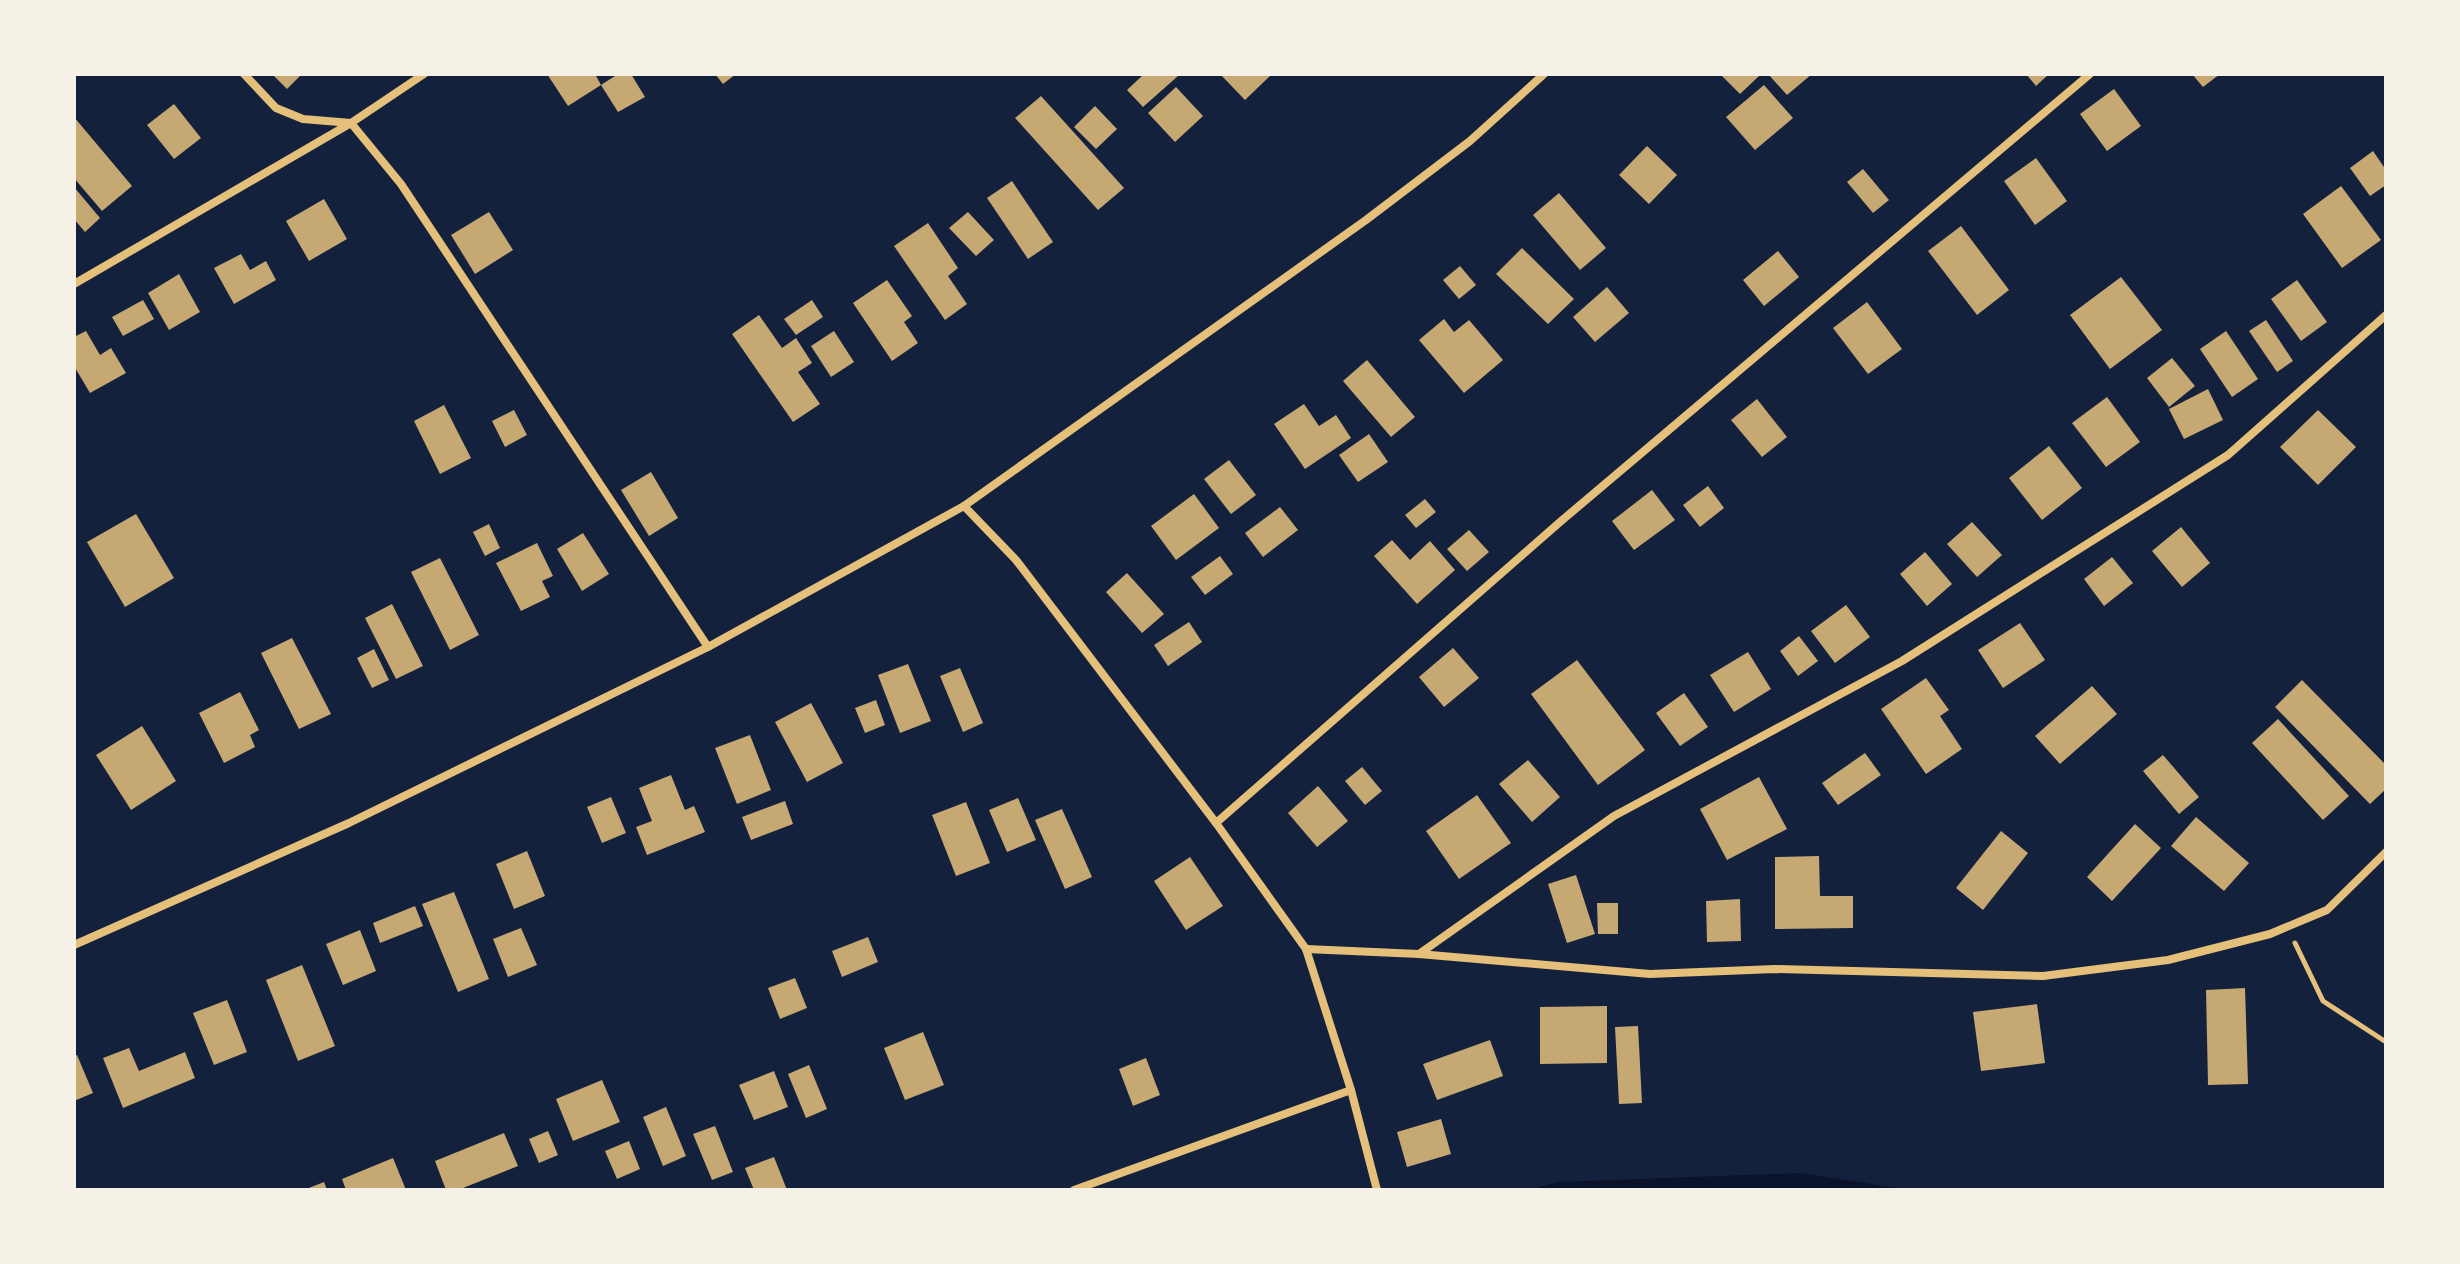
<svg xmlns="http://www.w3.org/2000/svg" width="2460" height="1264" viewBox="0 0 2460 1264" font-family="'Exo 2',sans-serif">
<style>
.water{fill:#0b132b}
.building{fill:#c6a872}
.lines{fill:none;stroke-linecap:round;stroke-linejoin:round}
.path{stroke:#e5c07b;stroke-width:5}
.minor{stroke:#e5c07b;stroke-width:8}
</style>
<rect width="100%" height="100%" fill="#14213d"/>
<path class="water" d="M1802,1173L1909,1190H1530L1557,1182Z"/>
<g class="building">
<path d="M272,74H302L287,89Z"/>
<path d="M547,74H595L601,85L568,106Z"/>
<path d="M618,74H631L645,97L618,112L601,85Z"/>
<path d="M715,74H736L723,84Z"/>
<path d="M1144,74H1176L1178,76L1143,107L1127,90Z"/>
<path d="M1220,74H1272L1245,100Z"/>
<path d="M1720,74H1757L1759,76L1740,94Z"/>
<path d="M1768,74H1812L1787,95Z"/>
<path d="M2026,74H2049L2036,86Z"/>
<path d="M2192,74H2220L2203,87Z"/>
<path d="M1764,85L1793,118L1755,150L1726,117Z"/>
<path d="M1176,87L1203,116L1175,142L1148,113Z"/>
<path d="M2114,89L2141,126L2107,151L2080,114Z"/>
<path d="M1041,96L1124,188L1098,210L1015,118Z"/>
<path d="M174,104L201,138L174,159L147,125Z"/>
<path d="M1095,106L1117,129L1096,149L1074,127Z"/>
<path d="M74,117L132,186L102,211L74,178Z"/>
<path d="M1647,146L1677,175L1649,204L1619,175Z"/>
<path d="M2373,151L2386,170V185L2370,196L2350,168Z"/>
<path d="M2036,158L2067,201L2035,225L2004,181Z"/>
<path d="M1863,169L1889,200L1873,213L1847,182Z"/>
<path d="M1012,181L1053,242L1028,259L987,198Z"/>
<path d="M2341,186L2381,240L2342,268L2303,214Z"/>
<path d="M74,187L100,218L85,232L74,219Z"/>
<path d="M1559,193L1606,248L1580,270L1533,215Z"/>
<path d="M324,199L347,239L309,261L286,221Z"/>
<path d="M489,212L513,250L475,274L451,235Z"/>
<path d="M968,212L994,240L976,256L949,228Z"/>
<path d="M928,223L958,268L948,276L967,304L945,320L894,246Z"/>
<path d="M1961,226L2009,290L1977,315L1928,251Z"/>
<path d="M1522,248L1574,299L1548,324L1496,274Z"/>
<path d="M1778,251L1799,277L1764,306L1743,280Z"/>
<path d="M241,254L250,270L266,261L276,280L234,304L214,268Z"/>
<path d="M1460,266L1476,285L1459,299L1443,280Z"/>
<path d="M179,274L200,312L169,330L148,293Z"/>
<path d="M2121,277L2162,330L2110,369L2070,315Z"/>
<path d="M887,280L912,316L904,322L918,343L892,361L853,303Z"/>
<path d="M2297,280L2327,322L2301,341L2271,299Z"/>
<path d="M1607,287L1629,313L1595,342L1573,317Z"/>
<path d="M143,300L154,319L123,336L112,317Z"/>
<path d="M812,300L823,317L796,335L784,319Z"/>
<path d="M1867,302L1902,349L1868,374L1833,328Z"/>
<path d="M759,315L782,348L796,338L812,363L798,372L820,404L793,422L732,334Z"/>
<path d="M1444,319L1454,332L1469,320L1503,360L1464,393L1419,340Z"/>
<path d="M2266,320L2293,361L2277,372L2249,331Z"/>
<path d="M86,331L100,355L111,348L126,373L90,393L74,366V337Z"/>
<path d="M834,331L854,362L831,377L811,346Z"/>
<path d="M2226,331L2258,379L2232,397L2200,349Z"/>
<path d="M2172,358L2195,386L2169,407L2147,378Z"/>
<path d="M1367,360L1415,417L1391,437L1343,381Z"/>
<path d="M2208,389L2223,420L2184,439L2169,409Z"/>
<path d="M2107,397L2140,442L2106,467L2072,423Z"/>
<path d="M1757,399L1787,437L1762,457L1731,420Z"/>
<path d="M1304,404L1319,426L1336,415L1351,438L1305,469L1274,424Z"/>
<path d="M444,405L471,458L440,474L414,421Z"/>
<path d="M514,410L527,435L505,447L492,421Z"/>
<path d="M2318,410L2356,447L2318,485L2280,447Z"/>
<path d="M1369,434L1388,462L1358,482L1339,455Z"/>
<path d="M2049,446L2082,488L2042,520L2009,478Z"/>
<path d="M1229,460L1256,495L1231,514L1204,479Z"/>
<path d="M651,472L678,518L649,536L621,490Z"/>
<path d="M1708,486L1724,508L1700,527L1683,505Z"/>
<path d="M1652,490L1675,520L1634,550L1612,521Z"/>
<path d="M1194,494L1219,528L1176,560L1151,526Z"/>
<path d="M1425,499L1436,512L1416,528L1405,515Z"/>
<path d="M1280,507L1298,530L1263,557L1245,533Z"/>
<path d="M136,514L174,578L125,607L87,542Z"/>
<path d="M1972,522L2002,555L1977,577L1947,544Z"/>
<path d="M489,524L500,548L485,556L473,532Z"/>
<path d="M2181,527L2210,563L2182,587L2152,551Z"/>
<path d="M1469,530L1489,552L1467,571L1447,549Z"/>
<path d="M583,533L609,574L582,591L557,549Z"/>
<path d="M1392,540L1410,560L1430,541L1455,570L1417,604L1374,556Z"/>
<path d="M537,543L553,576L542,581L550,597L521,611L496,563Z"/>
<path d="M1925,552L1952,584L1927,606L1900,574Z"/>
<path d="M1220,556L1233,574L1205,595L1191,577Z"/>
<path d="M2112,557L2133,583L2104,606L2084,579Z"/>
<path d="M440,558L479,635L450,650L411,572Z"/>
<path d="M1127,573L1164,614L1142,633L1106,592Z"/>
<path d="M392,604L423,666L396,679L365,618Z"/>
<path d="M1846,605L1870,637L1835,663L1811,631Z"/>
<path d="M1189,622L1202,642L1168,666L1154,645Z"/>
<path d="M2020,623L2045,660L2003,688L1978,650Z"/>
<path d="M1799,636L1818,661L1798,676L1780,651Z"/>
<path d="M292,638L331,714L299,729L261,653Z"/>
<path d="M1453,648L1479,678L1444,707L1419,677Z"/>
<path d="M374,649L389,680L372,688L357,658Z"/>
<path d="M1748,652L1771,689L1734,712L1710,675Z"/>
<path d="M1577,660L1645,750L1598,785L1531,694Z"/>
<path d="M908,664L931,721L900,733L878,675Z"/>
<path d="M960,668L983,723L963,732L940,676Z"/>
<path d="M1926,678L1949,710L1940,716L1962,749L1926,774L1881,709Z"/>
<path d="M2302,680L2386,765V789L2370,804L2275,707Z"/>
<path d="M2092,686L2117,714L2060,764L2035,736Z"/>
<path d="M240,692L259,730L250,735L255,747L224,763L199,713Z"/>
<path d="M1684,693L1708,727L1680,746L1656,713Z"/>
<path d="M876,700L885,725L865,733L855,708Z"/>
<path d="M811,703L843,763L807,782L775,722Z"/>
<path d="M2278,719L2349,796L2323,820L2252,743Z"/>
<path d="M142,726L176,781L131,810L96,755Z"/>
<path d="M750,735L771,790L737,804L715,748Z"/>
<path d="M1865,753L1881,775L1838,805L1822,783Z"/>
<path d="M2163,755L2199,797L2179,814L2143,771Z"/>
<path d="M1528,760L1560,797L1532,822L1499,784Z"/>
<path d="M1362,767L1382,791L1365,805L1345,781Z"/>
<path d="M671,775L685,810L694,806L705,832L647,855L636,827L652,821L639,788Z"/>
<path d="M1759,777L1787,829L1727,860L1700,809Z"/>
<path d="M1318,786L1348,821L1317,847L1288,813Z"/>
<path d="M1477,795L1511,843L1459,879L1426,831Z"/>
<path d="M611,797L626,833L602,843L587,807Z"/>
<path d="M1018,798L1036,840L1007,852L989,810Z"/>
<path d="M785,801L793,824L751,840L742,817Z"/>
<path d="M966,802L990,863L956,876L932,815Z"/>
<path d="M1062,809L1092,877L1065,889L1035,820Z"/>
<path d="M2196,817L2249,863L2224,891L2171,846Z"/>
<path d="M2135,824L2161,848L2112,901L2087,877Z"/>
<path d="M2001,831L2028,853L1983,910L1956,888Z"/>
<path d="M527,851L545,896L514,909L496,864Z"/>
<path d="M1819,856L1820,896H1853V928L1775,929V857Z"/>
<path d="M1190,857L1223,906L1186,930L1154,881Z"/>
<path d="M1576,875L1595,934L1567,943L1548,884Z"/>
<path d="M454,892L489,979L458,992L422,904Z"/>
<path d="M1740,899L1741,941L1707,942L1706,901Z"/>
<path d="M1597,903H1618V934H1598Z"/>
<path d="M415,906L423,926L380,943L373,923Z"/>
<path d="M521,928L537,965L508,977L493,939Z"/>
<path d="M360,930L376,971L343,985L326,944Z"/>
<path d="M868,937L878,962L842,977L832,951Z"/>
<path d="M302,965L335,1046L298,1061L266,980Z"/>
<path d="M795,978L807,1008L780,1019L768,988Z"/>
<path d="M2245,988L2248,1084L2208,1085L2206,990Z"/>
<path d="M227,1000L247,1052L214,1065L193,1013Z"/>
<path d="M2037,1004L2045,1063L1981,1071L1973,1012Z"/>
<path d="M1607,1006V1063L1540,1064V1007Z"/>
<path d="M1638,1026L1642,1103L1619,1104L1615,1027Z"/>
<path d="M923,1032L944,1085L905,1100L884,1048Z"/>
<path d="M1490,1040L1503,1076L1437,1100L1423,1064Z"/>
<path d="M129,1048L139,1071L185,1052L195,1078L123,1108L103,1058Z"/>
<path d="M77,1055L93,1093L74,1101V1056Z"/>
<path d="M1146,1058L1160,1095L1133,1106L1119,1069Z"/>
<path d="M809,1065L827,1109L806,1118L788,1074Z"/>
<path d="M774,1071L788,1107L754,1120L739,1085Z"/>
<path d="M602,1080L620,1122L573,1141L556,1099Z"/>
<path d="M666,1107L686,1156L663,1166L643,1117Z"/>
<path d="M1441,1119L1451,1154L1407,1167L1397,1132Z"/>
<path d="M715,1126L733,1172L712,1180L693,1134Z"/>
<path d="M548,1131L558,1155L539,1163L529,1139Z"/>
<path d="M504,1133L518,1166L458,1190H446L435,1161Z"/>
<path d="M629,1141L640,1169L617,1179L605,1151Z"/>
<path d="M774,1157L787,1190H754L745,1168Z"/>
<path d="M393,1158L406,1190H346L342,1179Z"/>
<path d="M324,1182L327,1190H304Z"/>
</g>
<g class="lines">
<path class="path" d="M2295,943L2323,1001L2386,1042"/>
<g class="minor">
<path d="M244,74L276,108L303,119L351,123L401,184L708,647"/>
<path d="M74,284L351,123L424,74"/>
<path d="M964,506L1016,560L1216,823L1306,949L1351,1090L1377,1190"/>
<path d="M1216,823L1560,522L2090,74"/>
<path d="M74,945L349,823L708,647L964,506L1366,220L1470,141L1544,74"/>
<path d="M1306,949L1419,954L1650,974L1775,969L2043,976L2168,960L2270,934L2327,910L2386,852"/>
<path d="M1419,954L1614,816L1902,661L2228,455L2386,315"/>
<path d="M1074,1190L1351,1090"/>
</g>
</g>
<rect width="2460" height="1264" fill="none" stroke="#f6f1e7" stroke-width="152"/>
</svg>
